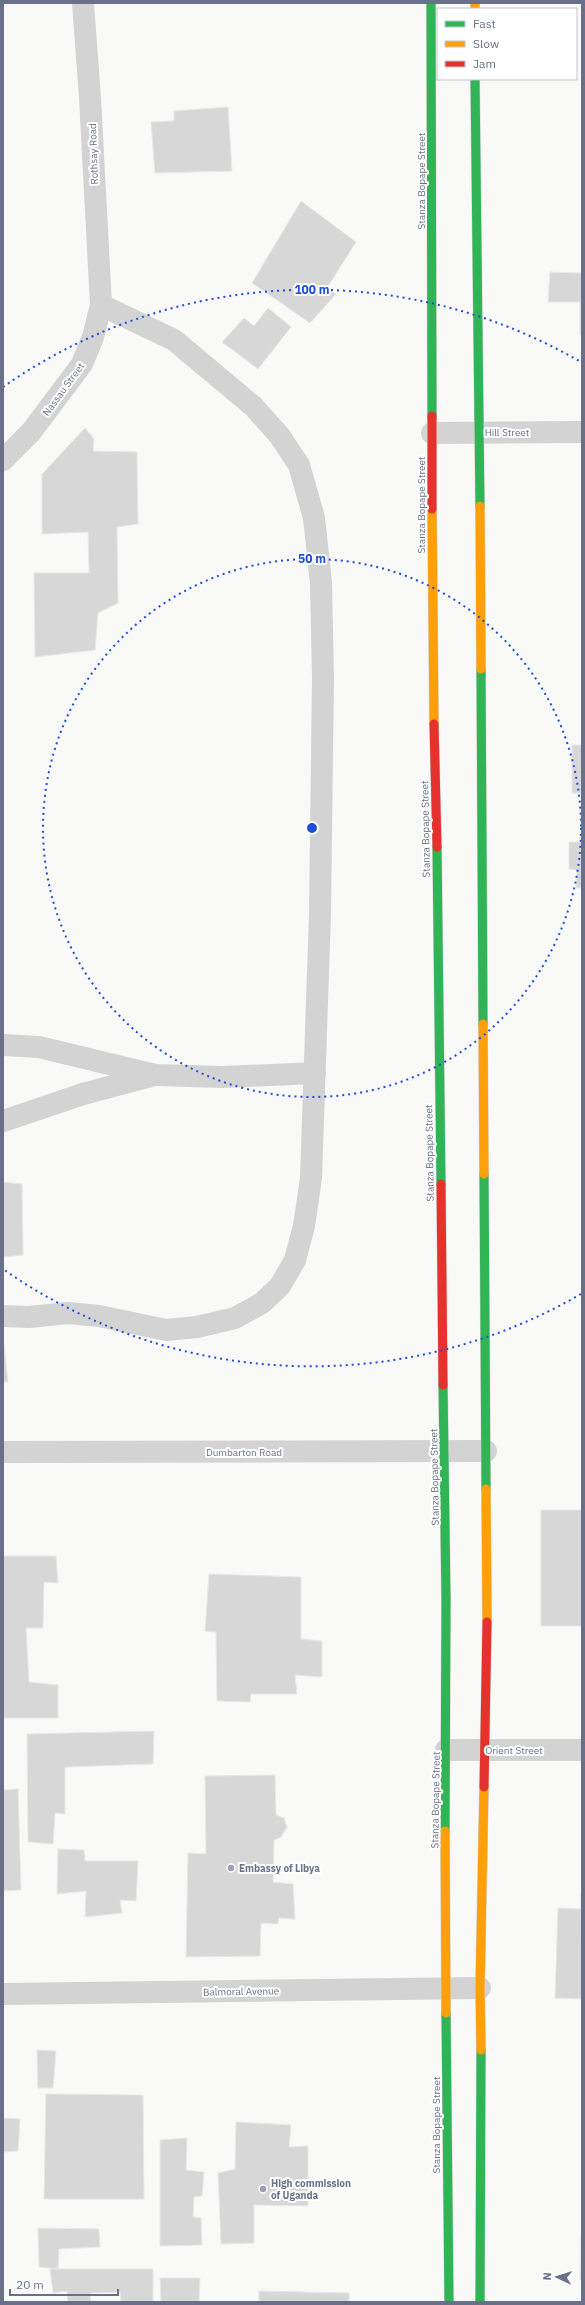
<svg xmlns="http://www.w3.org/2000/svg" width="585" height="2305" viewBox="0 0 585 2305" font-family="'IBM Plex Sans',sans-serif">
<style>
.building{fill:#d7d7d8;stroke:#e8e8e8}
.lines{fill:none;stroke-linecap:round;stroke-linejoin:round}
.fast-casing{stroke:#d5d6d8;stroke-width:10}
.slow-casing{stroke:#d5d6d8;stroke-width:10}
.jam-casing{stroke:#d5d6d8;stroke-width:10}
.street{stroke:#d3d3d4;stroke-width:22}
.fast{stroke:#30b455;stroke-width:9}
.slow{stroke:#ff9f0a;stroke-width:9}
.jam{stroke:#e5322d;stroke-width:9}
.ring{fill:none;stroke:#1d4ed8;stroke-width:2;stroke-dasharray:2 4}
.poi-dot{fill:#9ba1b0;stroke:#fff;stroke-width:1.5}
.labels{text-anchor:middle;stroke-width:4;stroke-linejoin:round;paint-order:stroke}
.street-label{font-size:10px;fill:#687189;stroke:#fff}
.poi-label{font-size:10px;font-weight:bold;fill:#687189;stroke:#fff;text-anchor:start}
.centre{fill:#1d4ed8;stroke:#fff;stroke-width:2}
.ring-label{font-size:12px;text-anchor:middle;font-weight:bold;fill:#1d4ed8;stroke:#fff;stroke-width:4;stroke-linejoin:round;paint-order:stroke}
</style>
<rect width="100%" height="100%" fill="#f9f9f8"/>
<g class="building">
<path d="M228,107L232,171L155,173L151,122L174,121V111Z"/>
<path d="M301,201L356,242L327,288L336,294L310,323L252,283Z"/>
<path d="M550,272L582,273V335H580V302H548Z"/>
<path d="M268,308L291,327L258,369L222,342L244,318L254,326Z"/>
<path d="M85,428L94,439L93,451L137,452L138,524L117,527L118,603L98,613L95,650L35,657L34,573H89L88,532L42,534V474Z"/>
<rect x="572" y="745" width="10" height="48"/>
<path d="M569,842H582V888H576L577,870L569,869Z"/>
<path d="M3,1182L22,1184L23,1255L3,1257Z"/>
<path d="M3,1345H4L8,1382H3Z"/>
<rect x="541" y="1510" width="41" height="116"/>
<path d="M3,1556H56L58,1583L44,1582L43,1628H26L29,1682L58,1685V1718H3Z"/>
<path d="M209,1574L301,1577V1639L322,1641V1677L295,1675L297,1694H251L250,1702L217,1701L216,1632L205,1631Z"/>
<path d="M154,1731L153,1764L65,1767V1814L55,1813L53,1844L28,1842L27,1734Z"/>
<path d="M275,1775L276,1815L284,1818L287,1827L281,1837L274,1840L273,1882L293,1884L295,1919L279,1918L278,1924L261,1923L260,1956L186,1957L188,1853L206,1854L205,1776Z"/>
<path d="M18,1789L21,1890L3,1891V1790Z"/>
<path d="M58,1849L84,1850L85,1861H138L136,1901L120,1900L122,1913L85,1917L86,1891L57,1894Z"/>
<path d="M581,1894L582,1999L555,1998L558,1908L581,1909Z"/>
<path d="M37,2050L56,2051L53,2088H38Z"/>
<path d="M46,2094L143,2095L144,2199H44Z"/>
<path d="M3,2118L20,2119L18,2151L3,2152Z"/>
<path d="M236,2122L291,2125L289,2147L308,2146V2206L254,2205V2243L221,2244L218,2173L235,2169Z"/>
<path d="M187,2138L186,2170L204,2172L202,2196L194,2197L193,2217L201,2218L202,2245L160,2246V2140Z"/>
<path d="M38,2228L99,2229L100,2247L59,2249L58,2269L39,2267Z"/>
<path d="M581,2233H582V2280H580Z"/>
<path d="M50,2269H153V2302H121L120,2292L90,2293L91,2302H68L67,2291L53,2293Z"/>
<path d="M160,2278H200L199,2302H161Z"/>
<path d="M259,2291L349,2293V2302H259Z"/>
</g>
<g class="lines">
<defs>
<g id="fast">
<path d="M431,3L432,416"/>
<path d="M475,79L480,506"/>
<path d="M481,669L483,1024"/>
<path d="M437,847L441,1184"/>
<path d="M484,1174L486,1489"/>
<path d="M443,1385L446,1599L445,1831"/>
<path d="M446,2013L449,2302"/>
<path d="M480,2302L481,2050"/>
</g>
<g id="slow">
<path d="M475,3V9"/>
<path d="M480,506L481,669"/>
<path d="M432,509L434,724"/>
<path d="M483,1024L484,1174"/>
<path d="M486,1489L487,1622"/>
<path d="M445,1831L446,2013"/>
<path d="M481,2050L480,1988L484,1787"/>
</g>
<g id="jam">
<path d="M432,416V509"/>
<path d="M434,724L437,847"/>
<path d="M441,1184L443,1385"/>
<path d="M484,1787L487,1622"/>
</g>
</defs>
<use href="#fast" class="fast-casing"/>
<use href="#slow" class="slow-casing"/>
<use href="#jam" class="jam-casing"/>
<g class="street">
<path d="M432,433L582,432"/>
<path d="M3,460L31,432L82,364L93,337L101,305L90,98L83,3"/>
<path d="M3,1045L39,1047L155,1075L223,1077L315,1073"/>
<path d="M3,1121L83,1094L154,1075"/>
<path d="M3,1316L29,1317L68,1313L99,1316L166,1330L197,1327L235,1318L262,1303L280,1286L295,1260L304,1226L311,1178L320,914L323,678L321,583L314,518L299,465L279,435L253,406L174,340L101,305"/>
<path d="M3,1452L486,1451"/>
<path d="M446,1750H582"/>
<path d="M3,1994L480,1988"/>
</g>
<use href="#fast" class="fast"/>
<use href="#slow" class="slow"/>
<use href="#jam" class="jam"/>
</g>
<g class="ring">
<circle cx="312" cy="828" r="269"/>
<path d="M581 1294A538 538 0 0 1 3 1269M3 387A538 538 0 0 1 581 362"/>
</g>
<g class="poi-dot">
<circle cx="231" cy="1868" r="4"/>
<circle cx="263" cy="2189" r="4"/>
</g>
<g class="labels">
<g class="street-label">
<text transform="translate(93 154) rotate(-92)" y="4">Rothsay Road</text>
<text transform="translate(421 181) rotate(-90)" y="4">Stanza Bopape Street</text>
<text transform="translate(63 389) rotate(-54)" y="4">Nassau Street</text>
<text x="507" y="436">Hill Street</text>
<text transform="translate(421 505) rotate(-90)" y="4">Stanza Bopape Street</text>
<text transform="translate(425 829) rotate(-91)" y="4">Stanza Bopape Street</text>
<text transform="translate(429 1153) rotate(-91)" y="4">Stanza Bopape Street</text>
<text x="244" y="1456">Dumbarton Road</text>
<text transform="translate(434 1477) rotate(-91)" y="4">Stanza Bopape Street</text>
<text x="514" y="1754">Orient Street</text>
<text transform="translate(435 1800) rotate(-89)" y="4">Stanza Bopape Street</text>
<text transform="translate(241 1991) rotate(-1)" y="4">Balmoral Avenue</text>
<text transform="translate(436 2125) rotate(-90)" y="4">Stanza Bopape Street</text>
</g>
<g class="poi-label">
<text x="239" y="1872">Embassy of Libya</text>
<text x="271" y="2187">High commission<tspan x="271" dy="12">of Uganda</tspan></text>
</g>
</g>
<circle cx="312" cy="828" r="6" class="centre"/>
<g class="ring-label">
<text x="312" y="294">100 m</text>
<text x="312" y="563">50 m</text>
</g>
<rect width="585" height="2305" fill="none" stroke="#687189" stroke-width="8"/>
<rect x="437" y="8" width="140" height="72" fill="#ffffff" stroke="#c3c6d0"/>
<rect x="445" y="21" width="20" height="6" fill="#30b455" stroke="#c3c6d0"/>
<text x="473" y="28" font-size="12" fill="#687189">Fast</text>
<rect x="445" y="41" width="20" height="6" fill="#ff9f0a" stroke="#c3c6d0"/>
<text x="473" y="48" font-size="12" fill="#687189">Slow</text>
<rect x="445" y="61" width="20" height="6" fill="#e5322d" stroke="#c3c6d0"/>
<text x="473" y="68" font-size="12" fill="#687189">Jam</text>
<g transform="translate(557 2277) rotate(274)" stroke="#ffffff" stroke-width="3" paint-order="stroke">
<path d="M0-3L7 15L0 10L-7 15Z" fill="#687189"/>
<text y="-6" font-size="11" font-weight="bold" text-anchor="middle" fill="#687189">N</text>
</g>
<path d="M10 2289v6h108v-6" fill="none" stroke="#687189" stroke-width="2"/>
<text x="16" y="2289" font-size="12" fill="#687189" stroke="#ffffff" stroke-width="3" paint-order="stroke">20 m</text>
</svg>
